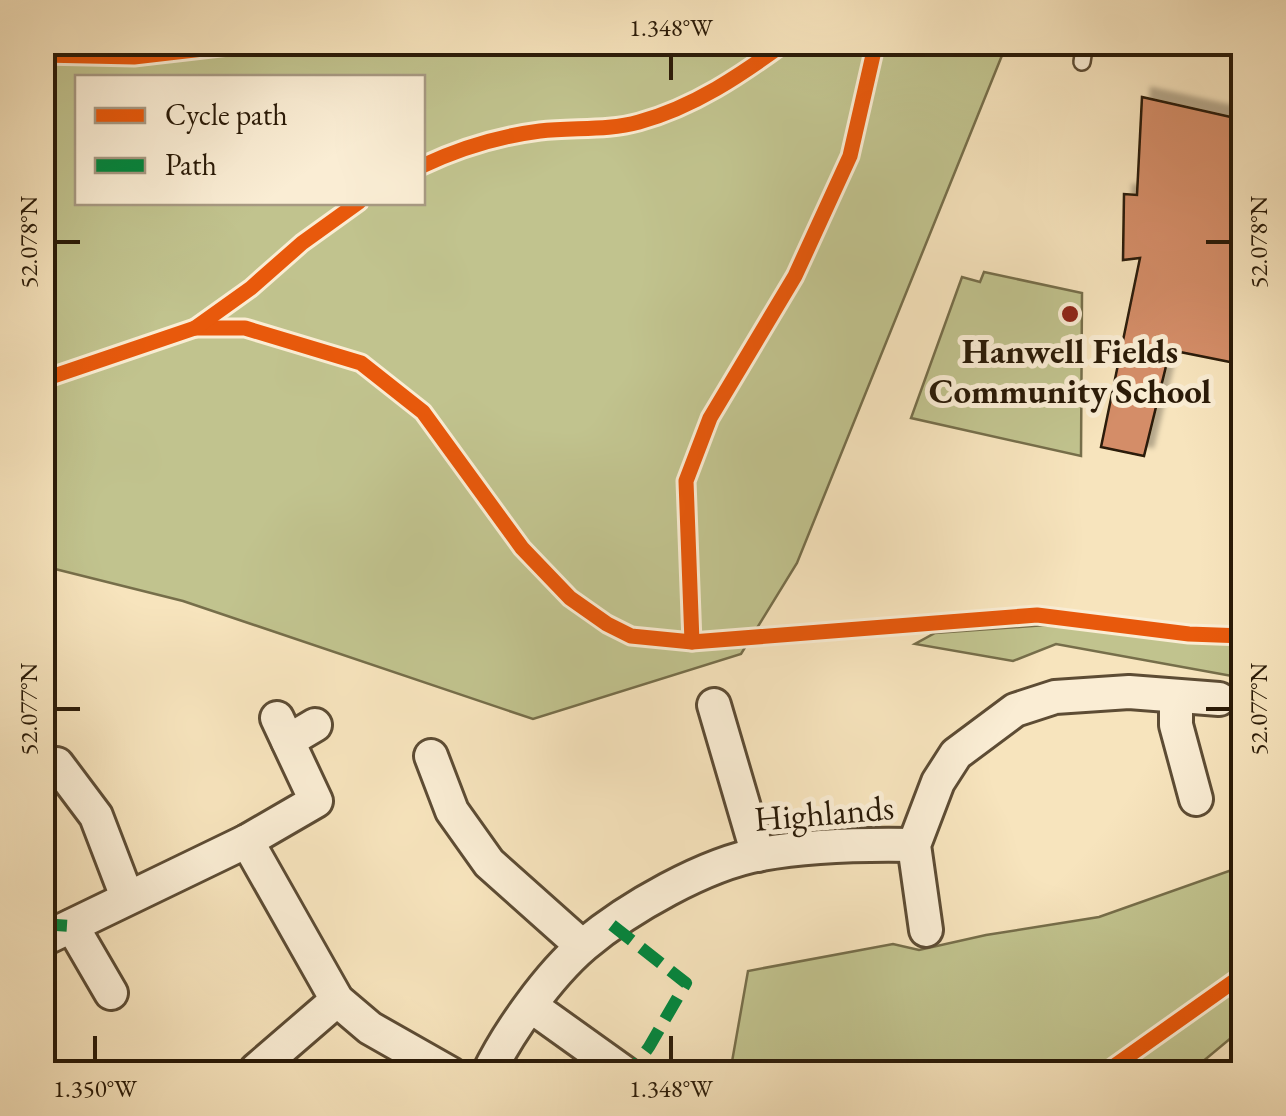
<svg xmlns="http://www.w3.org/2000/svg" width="1286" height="1116" viewBox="0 0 1286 1116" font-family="'EB Garamond',serif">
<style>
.green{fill:#c1c38e;stroke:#766e4a;stroke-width:2.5;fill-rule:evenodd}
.building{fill:#d48d68;stroke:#2a1a07;stroke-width:2.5;filter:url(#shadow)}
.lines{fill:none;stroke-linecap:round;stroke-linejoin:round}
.service-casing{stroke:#5d4c34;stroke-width:20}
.minor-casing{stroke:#5d4c34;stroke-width:38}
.service{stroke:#faedd4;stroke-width:15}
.minor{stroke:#faedd4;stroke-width:32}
.quiet{stroke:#00873e;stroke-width:12;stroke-dasharray:25 12;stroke-linecap:butt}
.cycleway-casing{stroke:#faedd4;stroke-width:21}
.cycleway{stroke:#e8590c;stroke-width:15}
.ticks{fill:none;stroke:#2a1a07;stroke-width:4}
.poi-dot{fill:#8f2418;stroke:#faedd4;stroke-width:4}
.labels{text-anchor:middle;stroke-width:10;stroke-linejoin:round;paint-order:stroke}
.poi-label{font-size:35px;font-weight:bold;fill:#2a1a07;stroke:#faedd4}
.street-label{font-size:35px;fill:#2a1a07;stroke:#faedd4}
.neatline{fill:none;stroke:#2a1a07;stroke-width:4}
.ticks-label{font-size:25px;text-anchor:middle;fill:#2a1a07}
</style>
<defs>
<filter id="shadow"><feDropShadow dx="9" dy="-9" stdDeviation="2.5" flood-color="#0004"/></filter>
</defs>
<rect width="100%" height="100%" fill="#f7e4bd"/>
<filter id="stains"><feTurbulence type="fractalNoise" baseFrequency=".002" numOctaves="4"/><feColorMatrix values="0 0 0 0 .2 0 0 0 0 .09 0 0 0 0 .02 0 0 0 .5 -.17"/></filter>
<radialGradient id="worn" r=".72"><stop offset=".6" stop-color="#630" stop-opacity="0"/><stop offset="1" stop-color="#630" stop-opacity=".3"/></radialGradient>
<g class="green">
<path d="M43,42H1007V43L797,563L741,654L533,719L183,601L43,566ZM78,78H422V202H78Z"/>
<path d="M984,272L1082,293L1081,456L911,418L962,277L980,282Z"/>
<path d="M1046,625L1230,643L1243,640V678L1056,644L1013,661L915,644L935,633Z"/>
<path d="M1243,866V1028L1189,1073H730L748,971L893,944L919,950L986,935L1099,917Z"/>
</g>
<path class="building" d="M1142,97L1244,120V348L1240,364L1170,350L1144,456L1101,447L1140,258L1123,260L1124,194L1137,195Z"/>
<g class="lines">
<defs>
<path id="service" d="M1082,62L1085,42"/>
<g id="minor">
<path d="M1176,699V725L1196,799"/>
<path d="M714,705L758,855"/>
<path d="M288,741L315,725"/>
<path d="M431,756L452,811L489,863L582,946"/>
<path d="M57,764L96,816L127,897"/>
<path d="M247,841L337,1000L370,1028L451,1074"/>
<path d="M72,926L111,993"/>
<path d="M926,930L914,845L938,782L956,754L1015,710L1055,697L1129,692L1219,699"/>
<path d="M42,940L247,841L316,801L277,718"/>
<path d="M531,1006L626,1074"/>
<path d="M256,1070L337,1000"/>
<path d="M488,1074C508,1032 549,975 584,945C628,908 705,864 761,854C812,845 863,844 914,845"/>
</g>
</defs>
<use href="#service" class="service-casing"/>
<use href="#minor" class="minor-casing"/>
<use href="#service" class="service"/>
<use href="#minor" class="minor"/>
<g class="quiet">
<path d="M42,924L72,926"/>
<path d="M612,925L686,983L649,1047L629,1074"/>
</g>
<defs>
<g id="cycleway">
<path d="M42,55L134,57L265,42"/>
<path d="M422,166C458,149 501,136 540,131C573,127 607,131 639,122C694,107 741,75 786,42"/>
<path d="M195,328H245L361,363L423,412L522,548L570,598L607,624L631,636L692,642L1037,615L1189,634L1244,636"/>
<path d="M42,380L195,328L251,288L302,243L359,202"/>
<path d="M692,642L686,481L710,418L795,276L850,156L876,42"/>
<path d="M1103,1074L1244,974"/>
</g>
</defs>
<use href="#cycleway" class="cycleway-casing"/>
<use href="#cycleway" class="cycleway"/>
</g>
<path class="ticks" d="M671,55V80M55,242H80M1206,242H1231M55,709H80M1206,709H1231M95,1036V1061M671,1036V1061"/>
<circle class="poi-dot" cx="1070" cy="314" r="10"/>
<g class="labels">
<g class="poi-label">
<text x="1070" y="363">Hanwell Fields<tspan x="1070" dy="40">Community School</tspan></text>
</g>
<g class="street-label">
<text transform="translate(824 813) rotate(-5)" y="12">Highlands</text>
</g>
</g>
<rect width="1286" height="1116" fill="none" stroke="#f7e4bd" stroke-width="110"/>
<rect x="75" y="75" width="350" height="130" fill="#faedd4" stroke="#a79982" stroke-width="2.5"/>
<rect x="95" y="108" width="50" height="15" fill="#e8590c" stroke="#a79982" stroke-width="2.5"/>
<text x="165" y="125" font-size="30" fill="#2a1a07">Cycle path</text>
<rect x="95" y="158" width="50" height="15" fill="#00873e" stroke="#a79982" stroke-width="2.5"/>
<text x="165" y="175" font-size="30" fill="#2a1a07">Path</text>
<rect x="55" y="55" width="1176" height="1006" class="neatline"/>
<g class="ticks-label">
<text x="671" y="36">1.348°W</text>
<text transform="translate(28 242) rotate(-90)" y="9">52.078°N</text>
<text transform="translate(1258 242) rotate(-90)" y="9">52.078°N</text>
<text transform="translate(28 709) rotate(-90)" y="9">52.077°N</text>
<text transform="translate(1258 709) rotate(-90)" y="9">52.077°N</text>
<text x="95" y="1097">1.350°W</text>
<text x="671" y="1097">1.348°W</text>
</g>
<rect width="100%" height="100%" filter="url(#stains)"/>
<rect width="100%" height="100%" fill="url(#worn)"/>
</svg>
